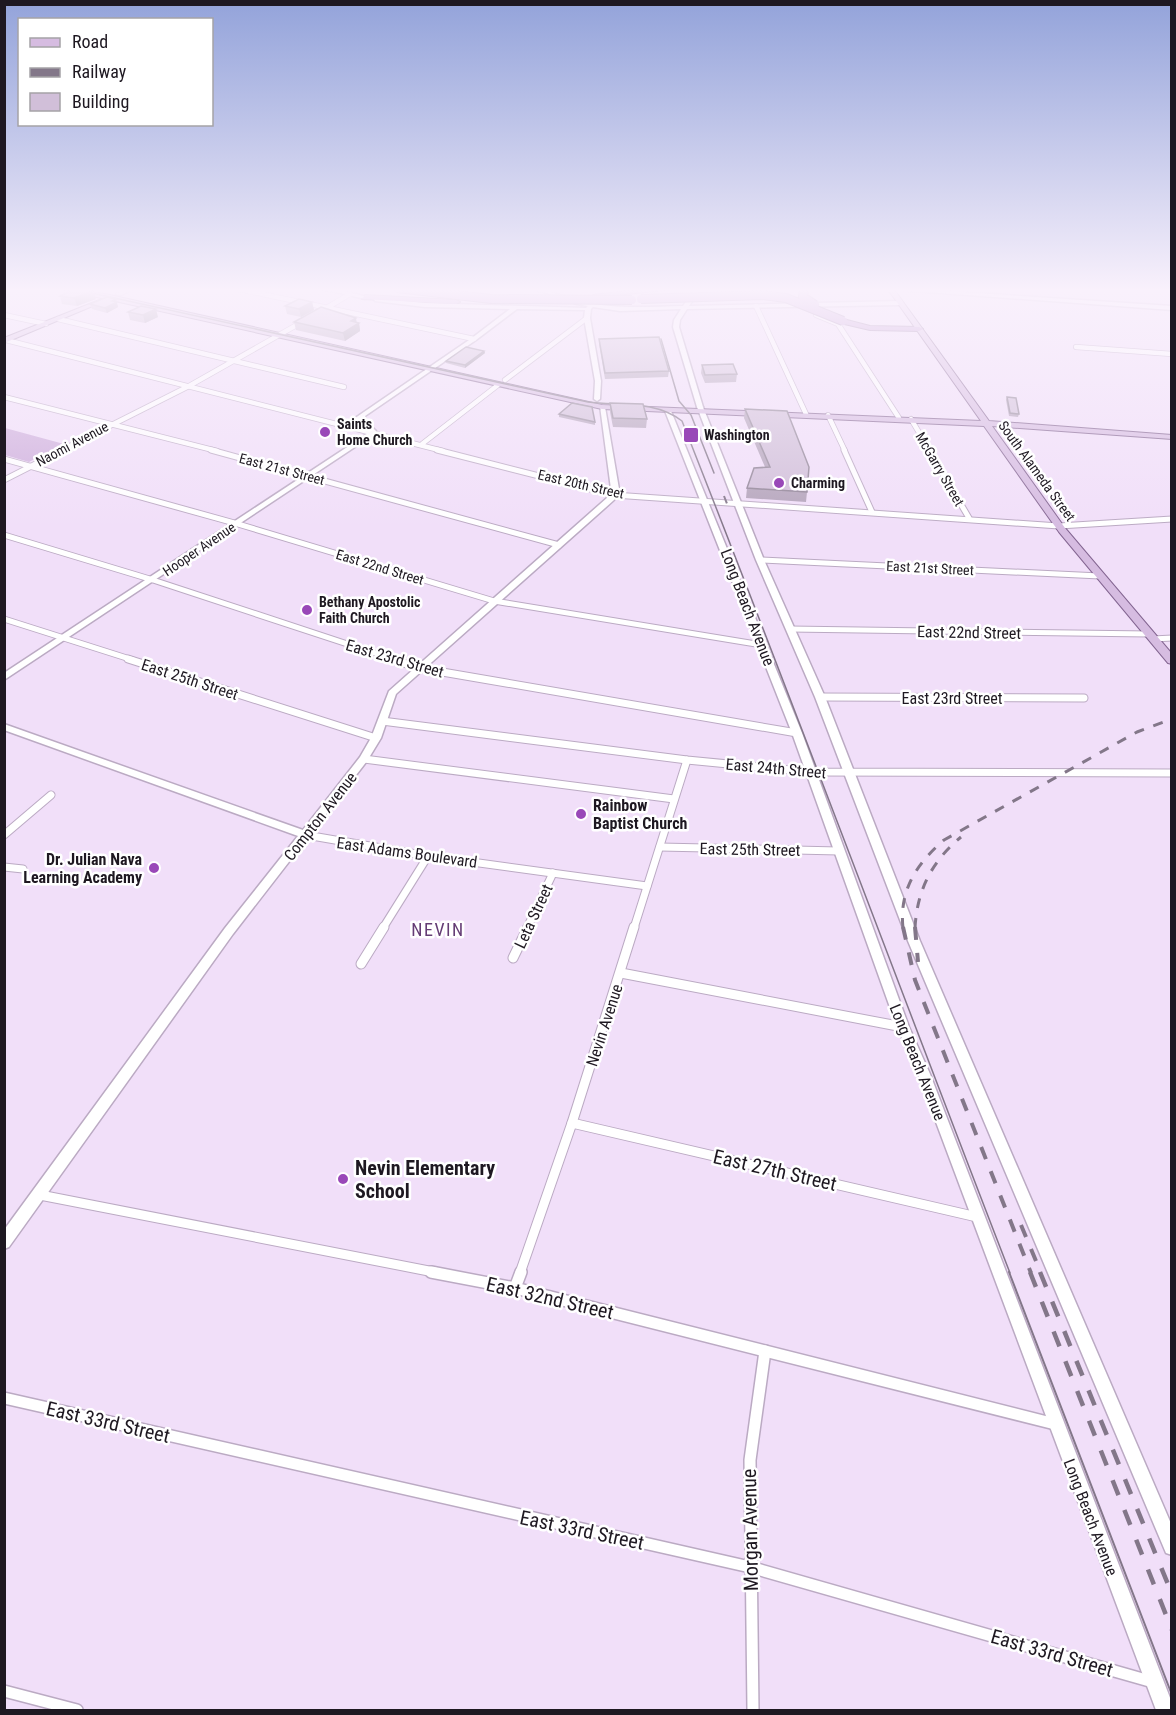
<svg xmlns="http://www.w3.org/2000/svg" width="1176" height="1715" font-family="'Roboto Condensed',sans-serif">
	<rect width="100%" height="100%" fill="#f1dff9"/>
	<!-- green -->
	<path fill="#ceaedc" d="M5 428 64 444 29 462 5 455Z"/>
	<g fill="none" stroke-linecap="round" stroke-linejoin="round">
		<defs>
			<g id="minor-far4">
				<path d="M234 288 474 339"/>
				<path d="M756 306 806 414"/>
				<path d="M318 313 350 294"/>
				<path d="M4 315 46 324"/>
				<path d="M816 315 838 324 899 418"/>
				<path d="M58 319 344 387"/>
				<path d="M6 340 443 451"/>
				<path d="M1076 347 1172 354"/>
				<path d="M505 380 587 318"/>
				<path d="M4 397 217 451"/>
				<path d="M828 415 845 451"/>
				<path d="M911 419 930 451"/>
				<path d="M422 444 498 385"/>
				<path d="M60 451 189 386 302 322"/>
			</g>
			<g id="minor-far3">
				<path d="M211 450 559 545"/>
				<path d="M437 450 614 495 1059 526 1172 519"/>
				<path d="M844 450 872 512"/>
				<path d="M929 450 969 518"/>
				<path d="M4 459 238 524 494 601 762 645"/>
				<path d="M4 480 63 450"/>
				<path d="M4 535 153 580 396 660"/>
				<path d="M760 560 1100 576"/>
				<path d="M4 619 133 660"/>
				<path d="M790 629 1149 634"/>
				<path d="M1153 639 1172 638"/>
			</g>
			<g id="minor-far2">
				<path d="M128 659 376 738"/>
				<path d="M391 659 419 668 797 733"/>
				<path d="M820 697 1084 698"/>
				<path d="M382 721 687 760 812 772 1172 773"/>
				<path d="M364 759 674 799"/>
				<path d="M4 835 51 795"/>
				<path d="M306 835 428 856 647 886"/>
				<path d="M660 847 839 851"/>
				<path d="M4 867 23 869"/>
				<path d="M383 928 428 856"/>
				<path d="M527 928 553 873"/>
				<path d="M634 928 687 760"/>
			</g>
			<g id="minor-far1">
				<path d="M513 958 528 927"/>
				<path d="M361 964 384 927"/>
				<path d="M621 973 903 1027"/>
				<path d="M572 1123 977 1217"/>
				<path d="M40 1195 439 1273"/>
				<path d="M520 1273 572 1123 634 927"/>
			</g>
			<g id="minor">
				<path d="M431 1272 515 1288 1055 1424"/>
				<path d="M515 1288 521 1272"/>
				<path d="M4 1398 750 1567 1153 1682"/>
				<path d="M4 1691 77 1710"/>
				<path d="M753 1710 750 1460 765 1351"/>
			</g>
			<g id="tertiary">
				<path d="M523 288C549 288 559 297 582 302 615 309 649 307 683 306L695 288H701L689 306 900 301 903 303 900 305 687 309 680 320 679 327 703 407 700 409 697 407 673 327 674 320 681 309 620 311 593 307 591 309 590 318 601 381 600 399 597 401 594 399 595 381 584 318 585 310 517 309 476 340 365 416V420L376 431V433L4 680V673L370 432 359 421 350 426 345 425 472 338 510 309 425 307 375 301 373 298 425 303 586 308 588 306 577 304 544 292Z"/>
				<path d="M872 288H900L1172 306V310Z"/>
				<path d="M600 406 605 407 619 489 614 500 396 694 381 738 367 761 233 934 9 1247 4 1249V1230L225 928 298 836 4 730V724L303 830 360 757 371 738 389 691 608 497 611 489Z"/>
			</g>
			<g id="secondary">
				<path d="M127 288H135L121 295 116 294Z"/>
				<path d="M319 288H330L368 297 365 299Z"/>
				<path d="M698 406 703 407 764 560 825 697 920 941 1172 1526V1555L1166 1553 908 941 815 697 756 560 697 407Z"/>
				<path d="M666 410 671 411 802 733 909 1027 930 1074 1172 1703V1710H1156L918 1074 897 1027 792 733 665 411Z"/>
			</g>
			<g id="primary">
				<path d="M56 288H70L110 295 602 405 981 421 887 288H893L989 421 1172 435V439L992 426 1065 528 1172 654V664L1168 663 1059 532 984 426 602 409Z"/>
				<path d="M102 299 107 300 4 343V338Z"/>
			</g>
			<g id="motorway">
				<path d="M319 288H329L330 289 326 291Z"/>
				<path d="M652 288H685L597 297 593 295Z"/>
				<path d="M365 295 456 300 460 302 456 304 362 299Z"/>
				<path d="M843 319 870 326 919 327 923 329 919 331 870 330 840 323V319Z"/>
			</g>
		</defs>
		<!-- minor-far4 casing -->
		<use href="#minor-far4" stroke="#bbaac3" stroke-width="6"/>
		<!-- minor-far3 casing -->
		<use href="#minor-far3" stroke="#bbaac3" stroke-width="7"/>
		<!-- minor-far2 casing -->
		<use href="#minor-far2" stroke="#bbaac3" stroke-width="9"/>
		<!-- minor-far1 casing -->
		<use href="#minor-far1" stroke="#bbaac3" stroke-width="11"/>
		<!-- minor casing -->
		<use href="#minor" stroke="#bbaac3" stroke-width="14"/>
		<!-- tertiary casing -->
		<use href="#tertiary" stroke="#bbaac3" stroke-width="3"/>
		<!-- secondary casing -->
		<use href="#secondary" stroke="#bbaac3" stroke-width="3"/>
		<!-- primary casing -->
		<use href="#primary" stroke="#836591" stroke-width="2"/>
		<!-- motorway casing -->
		<use href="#motorway" stroke="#836591" stroke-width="2"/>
		<!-- minor-far4 -->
		<use href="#minor-far4" stroke="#fff" stroke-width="4.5"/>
		<!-- minor-far3 -->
		<use href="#minor-far3" stroke="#fff" stroke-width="5"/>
		<!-- minor-far2 -->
		<use href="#minor-far2" stroke="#fff" stroke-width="7"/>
		<!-- minor-far1 -->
		<use href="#minor-far1" stroke="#fff" stroke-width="9"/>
		<!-- minor -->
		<use href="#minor" stroke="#fff" stroke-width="11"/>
		<!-- tertiary -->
		<use href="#tertiary" fill="#fff" fill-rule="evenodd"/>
		<!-- secondary -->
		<use href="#secondary" fill="#fff" fill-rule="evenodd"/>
		<!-- primary -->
		<use href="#primary" fill="#d6bce1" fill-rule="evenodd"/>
		<!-- motorway -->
		<use href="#motorway" fill="#ba8fcd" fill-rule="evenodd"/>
		<!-- tram-far1 -->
		<g stroke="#837789" stroke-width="1.5">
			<path d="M69 288 588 402C620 406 655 400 682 421 794 704 900 989 1010 1273"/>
			<path d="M661 339 679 401 691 415 714 473"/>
		</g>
		<!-- tram -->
		<path stroke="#837789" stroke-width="2" d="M1009 1272 1172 1695"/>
		<!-- rail-far3 -->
		<path stroke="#837789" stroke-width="2" stroke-dasharray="8 8" stroke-linecap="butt" d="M724 496 729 509"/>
		<!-- rail-far2 -->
		<g stroke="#837789" stroke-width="3" stroke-dasharray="10 10" stroke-linecap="butt">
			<path d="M903 928C899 891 916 864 944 840L1137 732 1172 719"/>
			<path d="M915 928C917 890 932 861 961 837"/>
		</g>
		<!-- rail-far1 -->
		<g stroke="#837789" stroke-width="4" stroke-dasharray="13 13" stroke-linecap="butt">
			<path d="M903 927 915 980 1031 1273"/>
			<path d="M915 927 918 962"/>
			<path d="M1021 1225 1041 1273"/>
		</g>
		<!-- rail -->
		<g stroke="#837789" stroke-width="4.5" stroke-dasharray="16 16" stroke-linecap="butt">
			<path d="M1030 1272 1172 1630"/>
			<path d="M1040 1272 1172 1594"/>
		</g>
		<defs>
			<g id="motorway-bridge">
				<path d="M397 288 491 299 632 300"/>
				<path d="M804 288 803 297 815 305"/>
				<path d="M641 299 763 295 786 298 843 321"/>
			</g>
		</defs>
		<!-- motorway-bridge casing -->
		<use href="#motorway-bridge" stroke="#836591" stroke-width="10" stroke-linecap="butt"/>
		<!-- motorway-bridge -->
		<use href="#motorway-bridge" stroke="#ba8fcd" stroke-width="8"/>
	</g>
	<!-- wall -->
	<g fill="#b4a4bb">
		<path d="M60 296 96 299 77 306 62 304Z"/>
		<path d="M116 299 118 307 107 313 92 309 90 304Z"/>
		<path d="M312 302 314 310 301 317 287 314 285 306Z"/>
		<path d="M128 312 158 317 145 323 130 320Z"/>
		<path d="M356 318V323H359L360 331 345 341 296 330 294 322Z"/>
		<path d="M599 339 669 371 668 377 605 379 599 344Z"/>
		<path d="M484 351 485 353 465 368 446 363V361Z"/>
		<path d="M702 365 737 374 736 382 705 383 701 373Z"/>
		<path d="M1007 397 1019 414 1018 417 1009 416 1006 400Z"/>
		<path d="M610 403 647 419 646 428 613 427 610 412Z"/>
		<path d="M745 409 807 492 806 502 746 498 747 488 765 467 744 418Z"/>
		<path d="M559 414 595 422V425L559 417Z"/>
	</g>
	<!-- shaded-wall -->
	<g fill="#928698">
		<path d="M93 291 96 299 77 306 74 298Z"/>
		<path d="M116 299 118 307 107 313 105 308 112 301Z"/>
		<path d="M312 302 314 310 301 317 299 309Z"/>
		<path d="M156 309 158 317 145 323 143 315Z"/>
		<path d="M356 318 357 325 359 323 360 331 345 341 343 333 351 321Z"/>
		<path d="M484 351 485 353 465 368V365Z"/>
	</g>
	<!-- building -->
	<g fill="#d1bfd9" stroke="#928698" stroke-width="1.5">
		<path d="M75 288H81L93 291 74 298 60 296Z"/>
		<path d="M107 297 116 299 112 301 117 302 105 308 90 304Z"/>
		<path d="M299 299 312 302 299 309 285 306Z"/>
		<path d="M141 306 156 309 143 315 128 312Z"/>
		<path d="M321 307 356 318 351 321 359 323 343 333 294 322Z"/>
		<path d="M659 337 669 371 605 373 599 339Z"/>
		<path d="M466 347 484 351 465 365 446 361Z"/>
		<path d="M733 364 737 374 705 375 702 365Z"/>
		<path d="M1007 397 1016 398 1019 414 1010 413Z"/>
		<path d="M572 403 592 407 595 422 559 414Z"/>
		<path d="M610 403 643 404 647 419 613 418Z"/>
		<path d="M745 409 787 411 809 467 807 492 747 488 754 468 770 467Z"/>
	</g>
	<!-- sky -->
	<linearGradient id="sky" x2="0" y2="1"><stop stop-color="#93a3da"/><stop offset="0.55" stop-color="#f9f1fc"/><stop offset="1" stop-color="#f9f1fc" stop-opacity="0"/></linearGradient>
	<rect width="1176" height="528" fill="url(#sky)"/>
	<!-- markers -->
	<g fill="#9948b8" stroke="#fff" stroke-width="2">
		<circle cx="325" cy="432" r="6"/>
		<rect x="683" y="427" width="16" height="16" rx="3"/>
		<circle cx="779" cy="483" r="6"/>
		<circle cx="307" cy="610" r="6"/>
		<circle cx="581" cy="814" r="6"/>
		<circle cx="154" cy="868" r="6"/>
		<circle cx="343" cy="1179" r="6"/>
	</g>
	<g text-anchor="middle" stroke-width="5" stroke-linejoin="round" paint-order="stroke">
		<!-- far-poi labels -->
		<g font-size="14" font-weight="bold" fill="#1e1821" stroke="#fff" text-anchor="start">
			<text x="337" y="429">Saints<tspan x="337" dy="16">Home Church</tspan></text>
			<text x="704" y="440">Washington</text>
			<text x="791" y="488">Charming</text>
			<text x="319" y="607">Bethany Apostolic<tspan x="319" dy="16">Faith Church</tspan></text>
		</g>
		<!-- far-street labels -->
		<g font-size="14" fill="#1e1821" stroke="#fff">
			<text transform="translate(72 444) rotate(-28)" y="5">Naomi Avenue</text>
			<text transform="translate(282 469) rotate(15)" y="5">East 21st Street</text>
			<text transform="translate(940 469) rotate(60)" y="5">McGarry Street</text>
			<text transform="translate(1037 471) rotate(54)" y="5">South Alameda Street</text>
			<text transform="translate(581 484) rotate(13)" y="5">East 20th Street</text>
			<text transform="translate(199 549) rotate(-34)" y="5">Hooper Avenue</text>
			<text transform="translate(380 567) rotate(17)" y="5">East 22nd Street</text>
			<text transform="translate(930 568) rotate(3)" y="5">East 21st Street</text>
		</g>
		<!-- street labels -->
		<g font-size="16" fill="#1e1821" stroke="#fff">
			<text transform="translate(748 607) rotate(69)" y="6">Long Beach Avenue</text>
			<text transform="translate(969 632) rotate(1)" y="6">East 22nd Street</text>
			<text transform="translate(395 658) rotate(16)" y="6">East 23rd Street</text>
			<text transform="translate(190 679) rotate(18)" y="6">East 25th Street</text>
			<text x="952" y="704">East 23rd Street</text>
			<text transform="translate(776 768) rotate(5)" y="6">East 24th Street</text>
			<text transform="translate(320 816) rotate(-52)" y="6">Compton Avenue</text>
			<text transform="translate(750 849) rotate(1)" y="6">East 25th Street</text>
			<text transform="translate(407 852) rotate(8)" y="6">East Adams Boulevard</text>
			<text transform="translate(533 916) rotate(-65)" y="6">Leta Street</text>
			<text transform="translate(604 1025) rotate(-72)" y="6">Nevin Avenue</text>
			<text transform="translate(918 1062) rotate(68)" y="6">Long Beach Avenue</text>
			<text transform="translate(1091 1517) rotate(69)" y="6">Long Beach Avenue</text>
		</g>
		<!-- poi labels -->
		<g font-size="16" font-weight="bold" fill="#1e1821" stroke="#fff" text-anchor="start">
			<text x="593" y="811">Rainbow<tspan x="593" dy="18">Baptist Church</tspan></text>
			<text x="142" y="865" text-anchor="end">Dr. Julian Nava<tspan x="142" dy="18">Learning Academy</tspan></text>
		</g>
		<!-- neighbourhood labels -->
		<g font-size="18" letter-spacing="1.5" fill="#653d75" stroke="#fff">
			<text x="438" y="936">NEVIN</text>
		</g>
		<!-- near-poi labels -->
		<g font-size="20" font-weight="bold" fill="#1e1821" stroke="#fff" text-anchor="start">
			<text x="355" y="1175">Nevin Elementary<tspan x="355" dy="23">School</tspan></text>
		</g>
		<!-- near-street labels -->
		<g font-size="20" fill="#1e1821" stroke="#fff">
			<text transform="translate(775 1170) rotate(13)" y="7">East 27th Street</text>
			<text transform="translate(550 1298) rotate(13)" y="7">East 32nd Street</text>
			<text transform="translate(108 1422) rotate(13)" y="7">East 33rd Street</text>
			<text transform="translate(582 1530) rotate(12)" y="7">East 33rd Street</text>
			<text transform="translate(750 1530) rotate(-91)" y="7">Morgan Avenue</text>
			<text transform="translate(1052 1653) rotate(16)" y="7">East 33rd Street</text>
		</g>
	</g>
	<!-- border -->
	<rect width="1176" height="1715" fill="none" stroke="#1e1821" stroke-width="12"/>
	<!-- legend -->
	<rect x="18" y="18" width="195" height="108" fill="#ffffff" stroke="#a5a3a6" stroke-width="1.5"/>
	<rect x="30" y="38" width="30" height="9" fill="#d6bce1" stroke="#a5a3a6" stroke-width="1.5"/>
	<text x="72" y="48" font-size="18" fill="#1e1821">Road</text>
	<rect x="30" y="68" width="30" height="9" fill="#837789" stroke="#a5a3a6" stroke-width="1.5"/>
	<text x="72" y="78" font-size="18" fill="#1e1821">Railway</text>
	<rect x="30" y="93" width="30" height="18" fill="#d1bfd9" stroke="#a5a3a6" stroke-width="1.5"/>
	<text x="72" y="108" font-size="18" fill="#1e1821">Building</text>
</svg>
